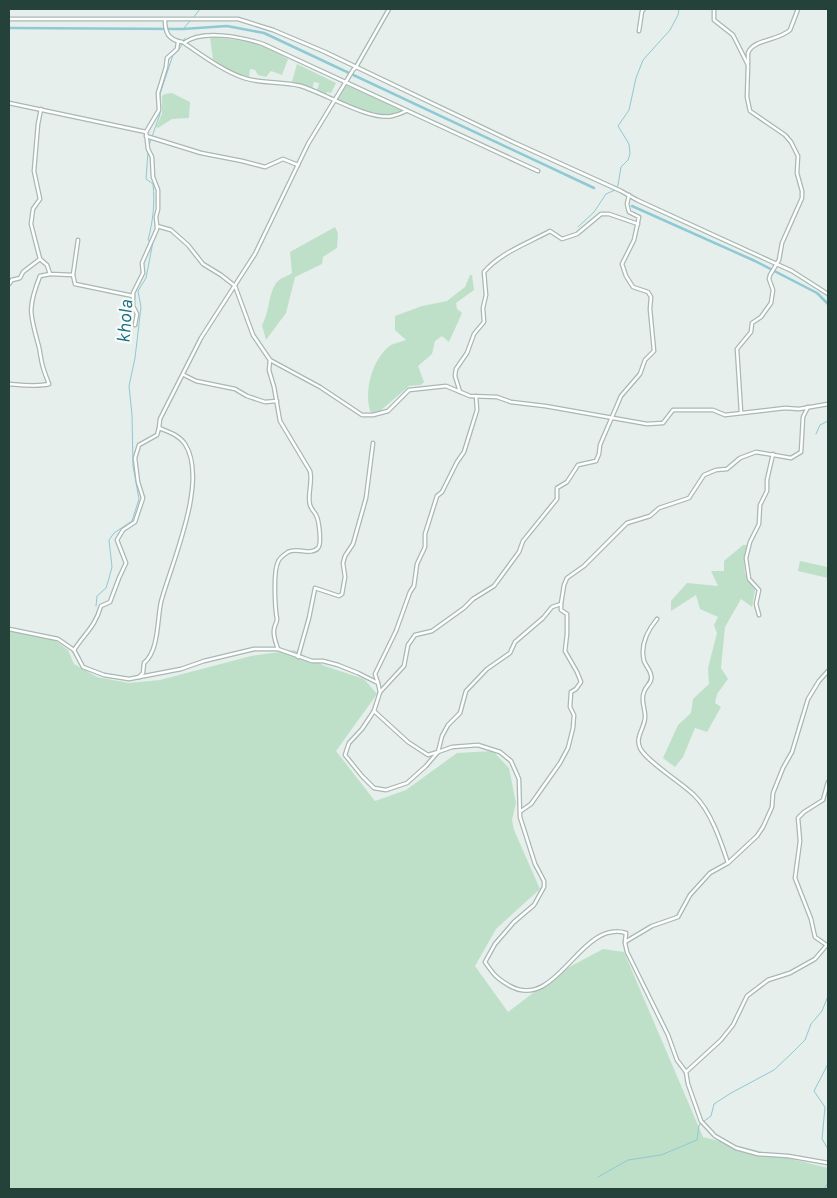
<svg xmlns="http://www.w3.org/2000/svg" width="837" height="1198" font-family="Karla,sans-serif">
	<rect width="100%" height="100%" fill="#e6efeb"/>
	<!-- green -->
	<g fill="#bfe0c8">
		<path d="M210 37C242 40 260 42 288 59L282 75 271 71 266 77 258 75 255 70 250 69 249 78 236 74 213 60Z"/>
		<path d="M297 64 336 83 331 93 327 92 326 95 315 90 318 88 319 83 314 82 312 89 292 82Z"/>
		<path d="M346 85 404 111 390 116 367 111 337 100Z"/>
		<path d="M172 93 190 102 189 118 172 119 158 128 156 127 162 114V96L165 94Z"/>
		<path d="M335 227 338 233 337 248 323 257 322 264 295 277 286 313 266 340 262 325C270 312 268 291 278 281 282 277 288 276 292 273L290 252Z"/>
		<path d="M470 275H472L474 290 456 303 457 309 462 313 449 342 442 336 435 341 432 354 418 366 424 382 421 385 409 386 380 411 371 413C363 393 372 358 391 345 395 343 401 342 406 340L395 330V316L422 306 447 301 465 287Z"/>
		<path d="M743 545H747L744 561 745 573 755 590 752 607 741 599 725 627 721 668 728 679 717 694 715 703 721 707 707 732 695 728 683 757 675 767 663 758 678 725 691 713 693 699 709 684 708 668 717 633 714 625 718 617 700 609 696 595 671 611V601L687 583 718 586 711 571H724V561Z"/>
		<path d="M800 561 828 567V578L798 571Z"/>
		<path d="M9 630 48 635 68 650 74 664 97 677 129 683 160 680 251 656 294 650 325 666 364 679 377 694 336 751 375 801 406 790 457 753 493 751 509 768 516 803 512 820 514 830 540 889 496 929 475 966 508 1012 562 971 603 949 624 952 703 1137 828 1168V1189H9Z"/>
	</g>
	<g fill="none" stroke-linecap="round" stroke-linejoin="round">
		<!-- stream -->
		<g stroke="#8ec9d4" stroke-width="1">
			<path d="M193 18 200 9"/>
			<path d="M183 29 190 21"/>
			<path d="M148 148 160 114V94L173 55 179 50 185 38"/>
			<path d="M578 227 594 212 606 194 615 190 618 185 621 167 628 160 630 154 629 144 618 126 629 110 636 78 643 60 670 30 678 15 679 9"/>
			<path d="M816 434 820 425 828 421"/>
			<path d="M96 606 97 596 106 588 109 578 112 567 109 540 114 533 132 521 139 499 133 466 132 415 129 386 135 358 141 307 138 291 146 278 153 242 148 240C153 221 155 204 153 184L146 179 148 152"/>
			<path d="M828 1064 814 1091 825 1107 822 1139 828 1149"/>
			<path d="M598 1177 628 1160 661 1155 697 1140 699 1125 711 1116 714 1104 731 1093 774 1070 792 1053 805 1040 811 1024 822 1011 828 996"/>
			<path d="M824 1189 828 1183"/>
		</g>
		<!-- canal -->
		<g stroke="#8ec9d4" stroke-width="2.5">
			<path d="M9 28 183 29 227 26 264 33 594 188"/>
			<path d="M632 206 755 261 817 293 828 304"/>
		</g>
		<defs>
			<g id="street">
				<path d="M714 9V20L733 35 748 65 747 97 750 111 785 135 791 142 798 156 797 173 802 191V198L782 243 779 260 770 275 769 279 773 290 771 303 761 317 752 323 751 332 737 349 741 412"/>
				<path d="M9 19H238L273 30 325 52 513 142 621 191 637 200 792 271 828 294"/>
				<path d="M165 20C165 32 168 40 182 42"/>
				<path d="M639 31 642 11 644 9"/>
				<path d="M748 63V53C753 39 778 41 790 30L798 9"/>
				<path d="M9 103 146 132 148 149 152 157 153 177 158 190V209L156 217 157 226 171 230 188 245 203 264 221 275 235 286 253 335 270 360 320 387 362 415H373L388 411 409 390 446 386 470 396 497 397 511 402 545 406 647 424 663 423 673 410H713L725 415 785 408 799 409 828 404"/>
				<path d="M406 111C402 113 397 115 392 116 370 121 324 93 301 86 282 81 262 84 244 78 223 71 202 55 184 43 202 29 242 37 263 44L538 171"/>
				<path d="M146 132 159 110 158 93 166 67 167 58 177 49 178 42"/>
				<path d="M146 136 201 153 242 161 265 167 283 159 298 165"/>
				<path d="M40 259 47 265 50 274 73 275 75 284 133 296"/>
				<path d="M73 275 78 240"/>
				<path d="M9 284 12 280 20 278 23 272 40 259 31 224 33 209 40 199 34 171 38 124 41 109"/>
				<path d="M135 325 137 314 133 306V293L143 273 142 263 157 229V226"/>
				<path d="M270 360 269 370 274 387 280 421 310 471C313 482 307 494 310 505 311 509 314 511 316 515 319 520 322 544 318 548 311 556 297 547 288 552 285 554 279 558 278 562 273 572 275 608 277 619 277 623 274 626 274 630 273 636 276 643 278 649"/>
				<path d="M184 375 196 381 235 389 247 396 265 402 277 401"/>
				<path d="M9 384C22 385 37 387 49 384 46 376 42 367 41 358 40 354 40 351 39 347 30 314 27 309 40 276L50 274"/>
				<path d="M460 392 455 376 456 369 467 353 474 334 484 322 483 308 486 295 484 272C500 253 528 243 550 231L562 239 577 234 601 214H609L638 224"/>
				<path d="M759 615 756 604 759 590 749 579 746 558 750 542 759 524 760 505 767 491V480L773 454"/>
				<path d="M657 619C647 631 640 645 644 661 646 666 650 670 651 675 653 683 646 685 644 692 640 700 646 710 645 718 644 729 635 737 640 748 645 760 683 784 694 795 711 811 721 842 728 863"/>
				<path d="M9 629 58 639 74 650 83 667 104 675 129 679 181 669 204 661 254 649H278L312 661H323L338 665 358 673 378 683 380 692 374 711 362 729 349 743 345 755 362 776 374 788 386 790 407 783 426 766 438 752 452 747 478 745 500 752 511 761 519 779 520 817 535 864 544 881V887L534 905 514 922 495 944 485 962C494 975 496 978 510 986 557 1012 580 919 626 933L625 943 627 952 668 1035 677 1060 686 1072 688 1084 701 1121 715 1136 736 1148 758 1154 788 1156 828 1163"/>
				<path d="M74 650C85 633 95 627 101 606L110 602 119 578 126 563 117 540 123 530 135 522 143 498 138 482 135 458 139 445 157 435 159 428 160 419 201 338 255 254 308 144 353 70 356 67 389 9"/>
				<path d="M298 657 309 618 315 588 339 596 342 594 345 577 343 563 345 556 353 544 366 498 373 443"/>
				<path d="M139 677 143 673 144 663C159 651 157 620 161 602 171 564 209 481 185 444 179 435 169 432 159 428"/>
				<path d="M378 683 375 674 396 631 410 592 414 586 417 564 425 547V534L437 496 442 492 457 462 464 452 477 410 476 396"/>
				<path d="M380 692 404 666 408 645 415 635 432 631 464 608 473 599 494 586 519 552 523 541 557 499V488L567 482 578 465 596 461 599 454 600 445 621 396 640 374 645 360 654 351 650 309 651 297 648 292 633 287 626 276 622 264 634 240 639 217 629 212 627 204 629 195"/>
				<path d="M374 711 408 742 428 755 438 752 442 736 448 725 460 713 466 691 487 669 510 653 515 642 543 618 552 607 561 604 564 585 567 578 584 566 627 523 650 516 659 508 689 498 704 475 716 470 727 469 740 458 756 452 791 458 801 452 803 417 808 407"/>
				<path d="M828 782 823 800 804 812 798 818 800 841 795 878 811 919 815 937 828 946"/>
				<path d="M521 811 531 804 560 763 568 748 573 728 574 715 570 707 571 692 576 689 581 682 577 672 565 651 567 634V614L561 610V604"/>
				<path d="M625 942 652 926 678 917 690 895 710 873 728 863 757 836 763 827 772 807 773 793 783 768 792 752 808 699 819 681 828 671"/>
				<path d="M686 1072 721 1040 733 1025 747 996 768 980 790 973 815 959 826 946"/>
			</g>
		</defs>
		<!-- street casing -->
		<use href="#street" stroke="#a8b8b2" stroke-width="5"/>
		<!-- street -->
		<use href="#street" stroke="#fff" stroke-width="2.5"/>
	</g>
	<g text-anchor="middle" stroke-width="4.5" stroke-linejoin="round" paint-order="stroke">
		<!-- water labels -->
		<g font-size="19" font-style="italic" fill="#1c6f80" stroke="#f7fbf9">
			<text transform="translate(124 321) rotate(-86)" y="7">khola</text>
		</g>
	</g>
	<!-- border -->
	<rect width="837" height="1198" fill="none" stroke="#24423a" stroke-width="20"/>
</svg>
